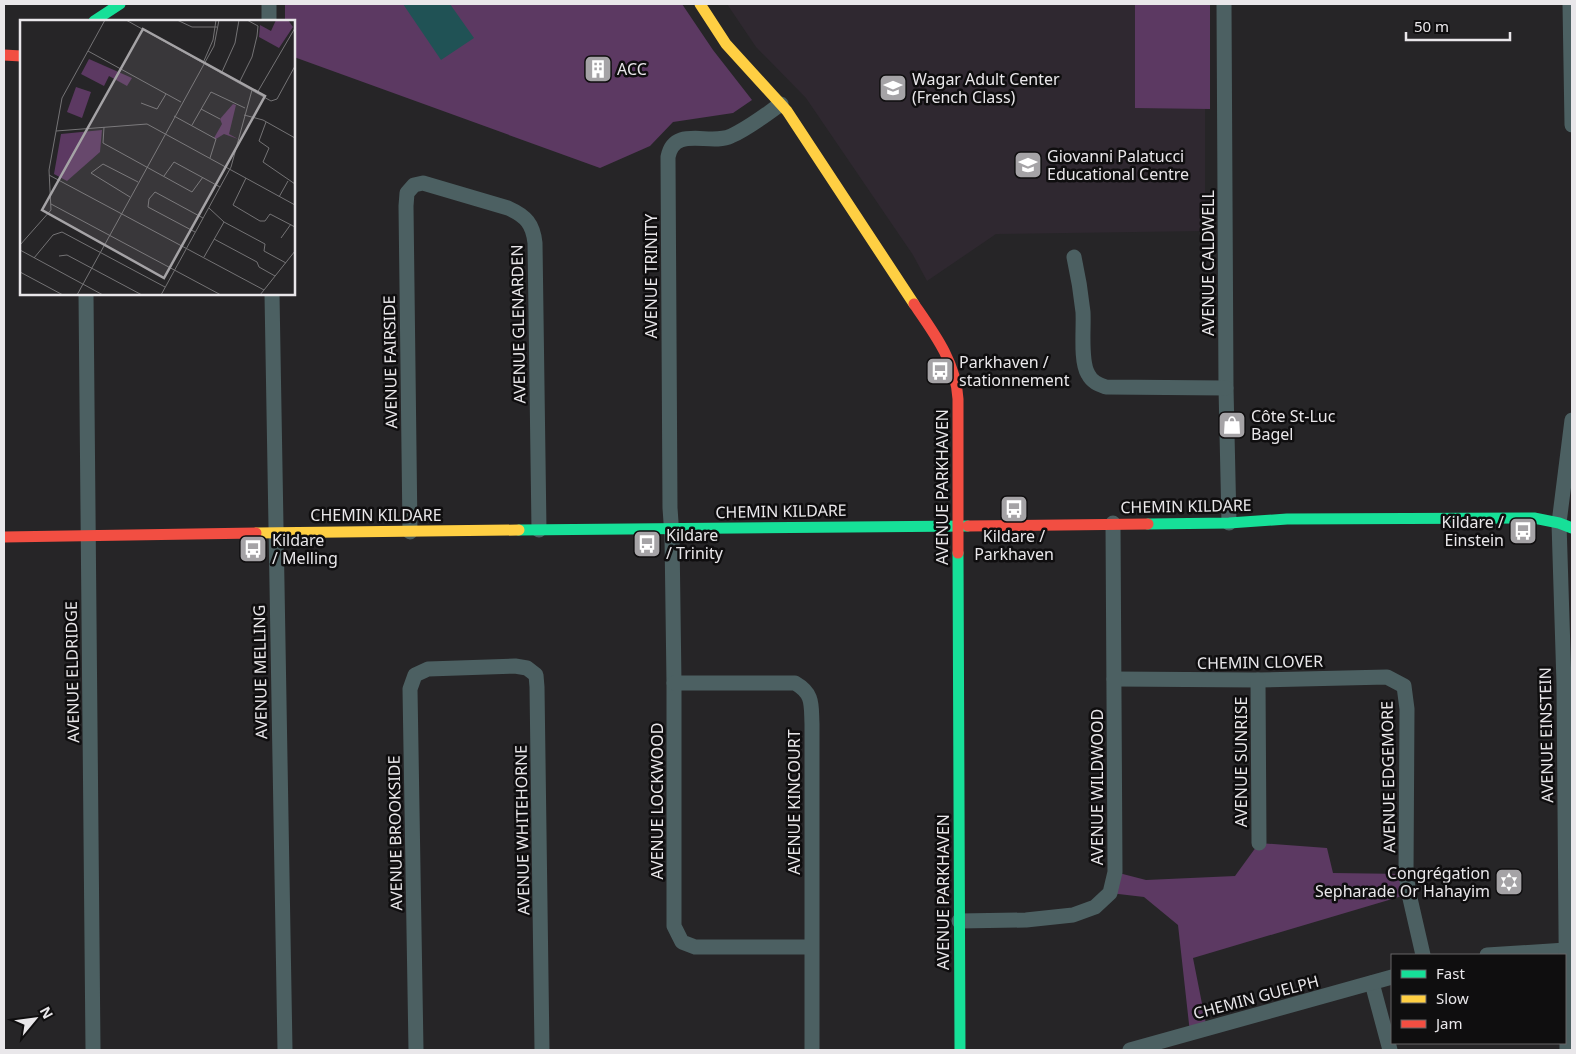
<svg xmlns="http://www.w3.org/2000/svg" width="1576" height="1054" font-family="'Noto Sans',sans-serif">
	<rect width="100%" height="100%" fill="#262527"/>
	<!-- built -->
	<path fill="#2f2830" d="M727 4H1205V231L996 234 927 281 913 255 806 98 756 47Z"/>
	<!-- green -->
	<g fill="#5c3962">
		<path d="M285 4H682L713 50 752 100 733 113 673 122 650 146 600 168 294 57V21H285Z"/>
		<path d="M1135 4H1210V109L1135 108Z"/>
		<path d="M1259 843 1327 848 1333 873 1406 874 1409 894 1193 958 1207 1029 1190 1033 1178 925 1144 897 1110 893 1115 872 1146 880 1235 876Z"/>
	</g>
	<!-- water -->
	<path fill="#205255" d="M403 4H450L474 38 441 60Z"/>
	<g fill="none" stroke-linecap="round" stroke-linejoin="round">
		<!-- street -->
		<g stroke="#4c6062" stroke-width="15">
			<path d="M269 4V21"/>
			<path d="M1224 4 1226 388 1229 523"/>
			<path d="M1570 4 1572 125"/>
			<path d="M781 104C765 115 749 128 731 136 710 146 674 125 668 157L670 508 672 536 674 683V926L682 942 695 947H811"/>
			<path d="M1074 257C1078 275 1081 293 1083 312 1084 328 1080 361 1088 374 1092 382 1098 384 1106 387L1226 388"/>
			<path d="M86 294 93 1050"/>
			<path d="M272 294 285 1050"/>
			<path d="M410 532 406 206 407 193 414 185 423 183 508 208C526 216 533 224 535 243L539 530"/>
			<path d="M1114 679 1258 680 1387 677 1404 686 1407 709 1406 874 1409 894 1423 955"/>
			<path d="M1258 680 1259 843"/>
			<path d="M674 683H795C814 694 811 705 812 724V1050"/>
			<path d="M959 921 1026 920 1073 915 1095 907 1110 893 1115 872 1113 523"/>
			<path d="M1487 955 1566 950"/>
			<path d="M1372 983 1390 1050"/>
			<path d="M416 1050 410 689 415 675 428 669 515 666 527 668 536 675 537 687 542 1050"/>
			<path d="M1130 1050 1392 977"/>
			<path d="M1567 1050 1564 684 1559 523 1572 420"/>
		</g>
		<!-- fast -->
		<g stroke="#16e098" stroke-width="11">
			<path d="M94 21 120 4"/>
			<path d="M1148 524 1229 523 1287 519 1534 518 1559 523 1572 528"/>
			<path d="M519 530 968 526"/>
			<path d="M958 553 960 1050"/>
		</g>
		<!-- slow -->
		<g stroke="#ffcf43" stroke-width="11">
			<path d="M700 4 726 44 787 111 914 304"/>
			<path d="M256 533 519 530"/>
		</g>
		<!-- jam -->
		<g stroke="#f24e42" stroke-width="11">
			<path d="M4 55 21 56"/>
			<path d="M914 304C934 333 956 362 958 399V553"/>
			<path d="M968 526 1148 524"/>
			<path d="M4 537 256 533"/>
		</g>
	</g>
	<!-- icons -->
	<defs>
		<symbol id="building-square" viewBox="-11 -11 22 22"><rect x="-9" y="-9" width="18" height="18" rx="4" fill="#a5a3a6" stroke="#0f0e0f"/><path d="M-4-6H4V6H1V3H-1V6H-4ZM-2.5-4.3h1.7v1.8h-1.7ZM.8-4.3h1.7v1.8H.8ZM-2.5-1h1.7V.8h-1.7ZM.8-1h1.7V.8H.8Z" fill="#fff"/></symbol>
		<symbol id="school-square" viewBox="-11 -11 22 22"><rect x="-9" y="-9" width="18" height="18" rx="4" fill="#a5a3a6" stroke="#0f0e0f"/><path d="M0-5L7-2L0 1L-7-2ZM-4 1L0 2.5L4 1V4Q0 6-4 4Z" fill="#fff"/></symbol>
		<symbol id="bus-square" viewBox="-11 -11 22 22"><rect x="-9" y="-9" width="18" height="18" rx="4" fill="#a5a3a6" stroke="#0f0e0f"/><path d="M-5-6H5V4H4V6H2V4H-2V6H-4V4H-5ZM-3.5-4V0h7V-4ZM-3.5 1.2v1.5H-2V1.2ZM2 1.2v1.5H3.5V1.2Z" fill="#fff"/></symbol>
		<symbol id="shop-square" viewBox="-11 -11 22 22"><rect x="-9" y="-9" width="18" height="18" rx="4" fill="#a5a3a6" stroke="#0f0e0f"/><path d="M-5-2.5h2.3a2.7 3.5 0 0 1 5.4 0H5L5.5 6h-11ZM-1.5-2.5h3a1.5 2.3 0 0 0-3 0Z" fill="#fff"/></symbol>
		<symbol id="synagogue-square" viewBox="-11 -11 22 22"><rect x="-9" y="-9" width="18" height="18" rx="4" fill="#a5a3a6" stroke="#0f0e0f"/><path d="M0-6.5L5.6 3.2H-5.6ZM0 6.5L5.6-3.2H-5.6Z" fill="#fff"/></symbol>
	</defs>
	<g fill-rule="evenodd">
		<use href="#building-square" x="582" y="53" width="32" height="32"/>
		<use href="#school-square" x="877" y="72" width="32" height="32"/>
		<use href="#school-square" x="1012" y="149" width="32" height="32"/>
		<use href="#bus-square" x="924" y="355" width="32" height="32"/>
		<use href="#shop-square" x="1216" y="409" width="32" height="32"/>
		<use href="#bus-square" x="998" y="493" width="32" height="32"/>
		<use href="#bus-square" x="1507" y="515" width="32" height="32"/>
		<use href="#bus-square" x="631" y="528" width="32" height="32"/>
		<use href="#bus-square" x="237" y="533" width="32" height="32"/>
		<use href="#synagogue-square" x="1493" y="866" width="32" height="32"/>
	</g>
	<g text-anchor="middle" stroke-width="5" stroke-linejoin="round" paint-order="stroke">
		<!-- poi labels -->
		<g font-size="16" fill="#e9e7ea" stroke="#0f0e0f" text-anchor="start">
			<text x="617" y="75">ACC</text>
			<text x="912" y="85">Wagar Adult Center<tspan x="912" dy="18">(French Class)</tspan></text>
			<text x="1047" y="162">Giovanni Palatucci<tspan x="1047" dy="18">Educational Centre</tspan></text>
			<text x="959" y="368">Parkhaven /<tspan x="959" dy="18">stationnement</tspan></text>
			<text x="1251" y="422">Côte St-Luc<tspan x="1251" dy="18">Bagel</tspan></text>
			<text x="1504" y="528" text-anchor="end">Kildare /<tspan x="1504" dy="18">Einstein</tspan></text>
			<text x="666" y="541">Kildare<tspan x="666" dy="18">/ Trinity</tspan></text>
			<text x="1014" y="542" text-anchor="middle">Kildare /<tspan x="1014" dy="18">Parkhaven</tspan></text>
			<text x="272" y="546">Kildare<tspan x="272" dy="18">/ Melling</tspan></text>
			<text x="1490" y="879" text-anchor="end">Congrégation<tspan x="1490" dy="18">Sepharade Or Hahayim</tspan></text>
		</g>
		<!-- street labels -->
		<g font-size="16" fill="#e9e7ea" stroke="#0f0e0f">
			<text transform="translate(1208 263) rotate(-90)" y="6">AVENUE CALDWELL</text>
			<text transform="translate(651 276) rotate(-90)" y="6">AVENUE TRINITY</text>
			<text transform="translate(518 324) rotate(-91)" y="6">AVENUE GLENARDEN</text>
			<text transform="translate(390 362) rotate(-91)" y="6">AVENUE FAIRSIDE</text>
			<text transform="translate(942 487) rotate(-90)" y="6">AVENUE PARKHAVEN</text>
			<text transform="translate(1186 506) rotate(-1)" y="6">CHEMIN KILDARE</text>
			<text transform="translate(781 511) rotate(-1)" y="6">CHEMIN KILDARE</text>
			<text x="376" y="521">CHEMIN KILDARE</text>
			<text transform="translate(1260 662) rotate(-1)" y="6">CHEMIN CLOVER</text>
			<text transform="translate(72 672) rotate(-91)" y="6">AVENUE ELDRIDGE</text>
			<text transform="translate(260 672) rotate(-91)" y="6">AVENUE MELLING</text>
			<text transform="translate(1546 735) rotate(-91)" y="6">AVENUE EINSTEIN</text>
			<text transform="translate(1241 762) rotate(-90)" y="6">AVENUE SUNRISE</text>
			<text transform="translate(1388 777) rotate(-91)" y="6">AVENUE EDGEMORE</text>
			<text transform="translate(1097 787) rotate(-90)" y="6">AVENUE WILDWOOD</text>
			<text transform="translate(657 801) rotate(-90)" y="6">AVENUE LOCKWOOD</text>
			<text transform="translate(794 802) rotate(-90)" y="6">AVENUE KINCOURT</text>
			<text transform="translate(522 830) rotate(-91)" y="6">AVENUE WHITEHORNE</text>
			<text transform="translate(395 833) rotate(-91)" y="6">AVENUE BROOKSIDE</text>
			<text transform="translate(943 892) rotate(-90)" y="6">AVENUE PARKHAVEN</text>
			<text transform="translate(1256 997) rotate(-15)" y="6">CHEMIN GUELPH</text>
		</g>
	</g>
	<!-- overview -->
	<g transform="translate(20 20)">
		<rect width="275" height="275" fill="#262527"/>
		<path d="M256 0H268L273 7 259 28 239 17 240 5 251 11ZM69 39 112 58 107 66 89 56 84 66 61 54ZM56 67 71 72 62 98 47 92ZM213 84 216 85 209 114 218 119 204 114 196 119 194 118 202 104 200 99ZM82 110 80 132 47 161 34 154 41 114Z" fill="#5c3962"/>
		<path fill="none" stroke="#747375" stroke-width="1" d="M106 0 251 81 257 79 275 46M157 0 172 7H197M68 31 161 82M183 43 193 20 196 0M201 54 215 23 219 0M219 63 232 37 237 16 238 6 227 0M237 73 275 8M121 83 137 89 146 74M181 89 200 99M224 95 243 100 275 118M154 96 196 119 190 138M246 102 239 121 249 128 243 142 275 164M172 105 191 72 225 88M84 107 83 123 172 172 183 157M36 111 127 104 275 185M29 155 244 270M144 156 154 142 200 167M226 158 213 185 240 201H245L250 194 275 207M110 177 71 153 83 144 118 162M259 177 268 161M31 184 201 275M189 188 204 202 245 224 244 231 266 243M175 212 128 187 129 179 135 172 183 198M261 218 271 204M194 219 237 242 239 247 255 256M0 225 31 190 29 150 42 78 85 0M0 230 83 275M39 236 47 235 122 275M184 237 204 202M14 238 33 215 42 212 145 267M0 252 43 275M57 275 194 26 199 0M141 275 211 147 232 70M240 275 275 231"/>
		<path fill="#a5a3a6" fill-opacity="0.15" stroke="#a5a3a6" stroke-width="2.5" d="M123 9 245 76 144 258 22 190Z"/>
		<rect width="275" height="275" fill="none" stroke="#e9e7ea" stroke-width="2.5"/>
	</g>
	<!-- border -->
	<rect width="1576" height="1054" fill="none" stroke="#e9e7ea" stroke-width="10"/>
	<!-- legend -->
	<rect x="1391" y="954" width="175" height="90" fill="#0f0e0f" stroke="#666567"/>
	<rect x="1401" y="970" width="25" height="8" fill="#16e098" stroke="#666567"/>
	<text x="1436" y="979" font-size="15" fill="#e9e7ea">Fast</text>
	<rect x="1401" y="995" width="25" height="8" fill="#ffcf43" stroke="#666567"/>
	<text x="1436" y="1004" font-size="15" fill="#e9e7ea">Slow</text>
	<rect x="1401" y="1020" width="25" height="8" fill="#f24e42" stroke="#666567"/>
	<text x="1436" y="1029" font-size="15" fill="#e9e7ea">Jam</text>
	<!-- north arrow -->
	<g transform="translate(35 1019) rotate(61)" stroke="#0f0e0f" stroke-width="4" paint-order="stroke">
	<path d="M0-4L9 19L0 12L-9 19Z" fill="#e9e7ea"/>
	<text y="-8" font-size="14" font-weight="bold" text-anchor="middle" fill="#e9e7ea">N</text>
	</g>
	<!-- scale -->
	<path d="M1406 32v8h104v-8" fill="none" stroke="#e9e7ea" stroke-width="2.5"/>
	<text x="1414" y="32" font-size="15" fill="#e9e7ea" stroke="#0f0e0f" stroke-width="4" paint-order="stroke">50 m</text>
</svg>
